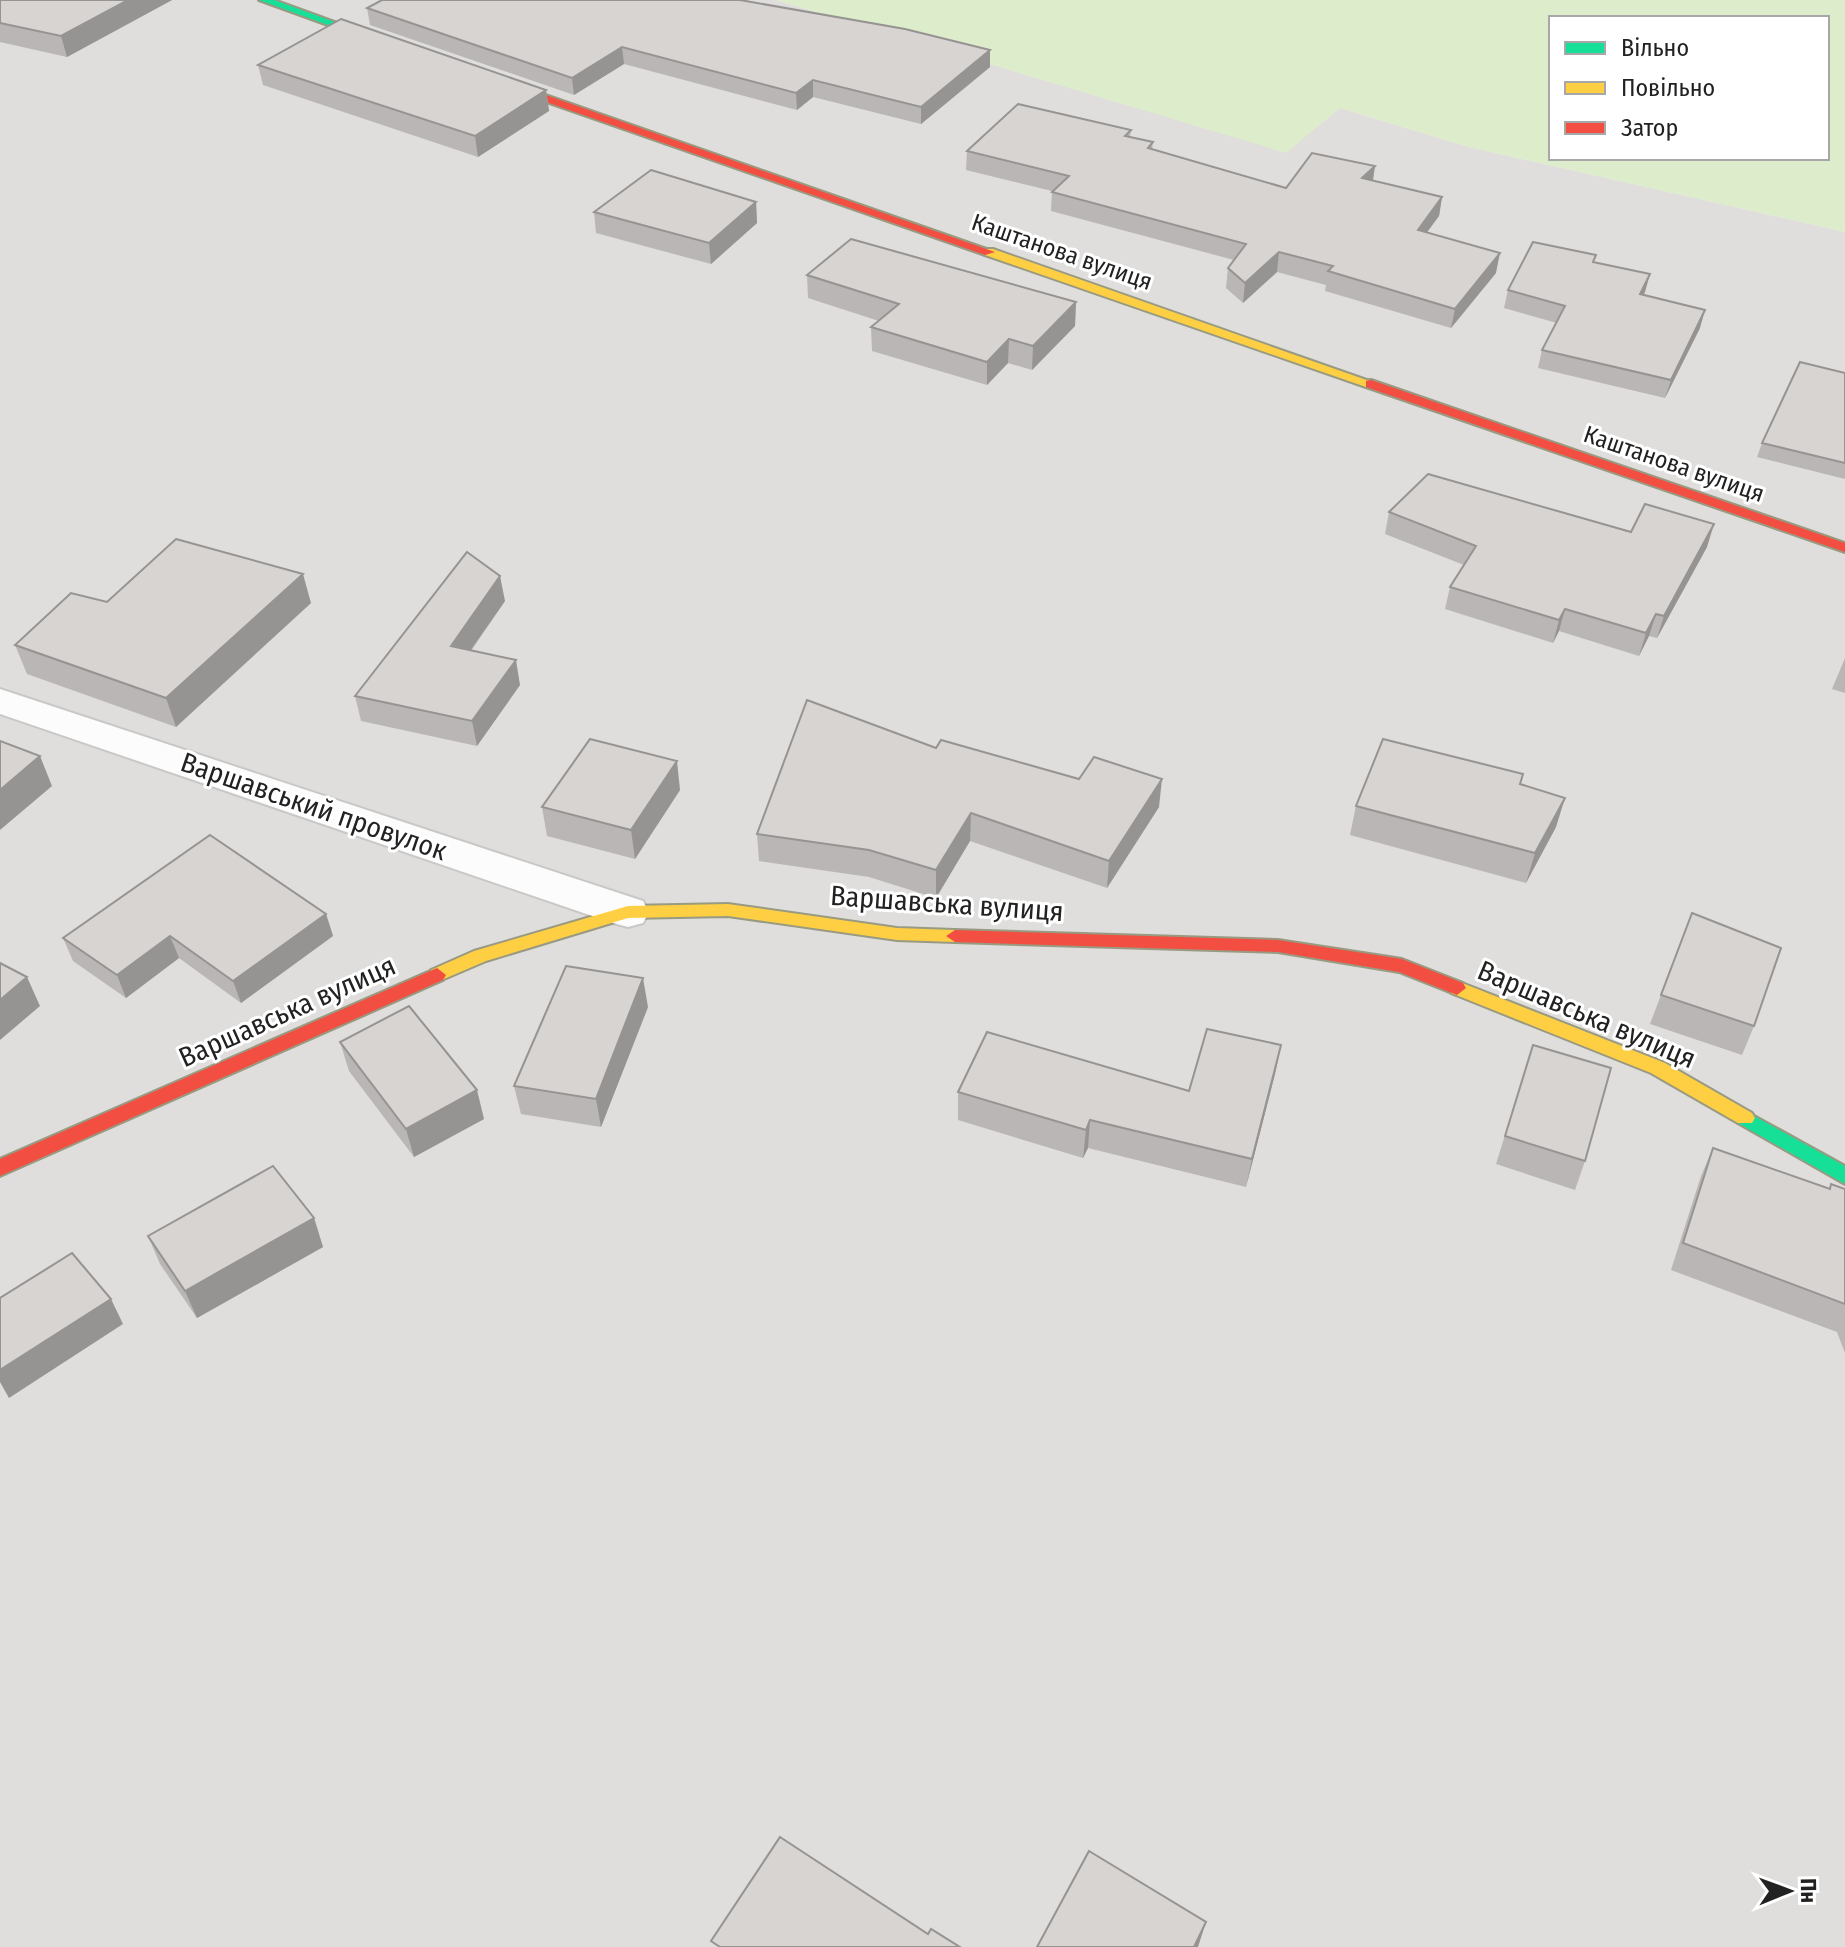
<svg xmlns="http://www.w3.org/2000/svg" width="1845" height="1947" font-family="'Fira Sans Condensed',sans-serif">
	<rect width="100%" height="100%" fill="#f0eeeb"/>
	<!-- residential -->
	<path fill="#dfdedc" d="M0 0H776L1285 152 1340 108 1469 147 1845 232V1947H0Z"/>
	<!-- grass -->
	<path fill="#ddeccb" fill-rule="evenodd" d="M776 0H1845V232L1469 147 1340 108 1286 153ZM1551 18H1827V158H1551Z"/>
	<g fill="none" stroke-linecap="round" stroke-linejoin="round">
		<defs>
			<path id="street" d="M0 689 643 901 649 912 643 923 628 927 613 923 0 714Z"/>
			<g id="fast">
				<path d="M259 0H274L395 44 386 46Z"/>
				<path d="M1745 1111 1845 1166V1184L1738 1123 1735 1118 1738 1113Z"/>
			</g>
			<g id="slow">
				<path d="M985 249H993L1378 384 1376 387H1366L985 255Z"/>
				<path d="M728 904 897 928 955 930 964 936 955 942 897 940 728 916 628 918 486 961 437 982 428 975 431 970 474 951 628 906Z"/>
				<path d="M1457 981 1665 1063 1752 1113 1755 1118 1752 1123H1738L1651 1073 1451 993 1448 988Z"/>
			</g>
			<g id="jam">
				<path d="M489 78H497L995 252 985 255 489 82Z"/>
				<path d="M1371 380 1845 543V552L1366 387V381Z"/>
				<path d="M955 930 1278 940 1402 959 1463 983 1466 988 1457 995 1399 972 1278 952 955 942 946 936Z"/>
				<path d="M437 968 446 975 443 980 0 1176V1159Z"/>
			</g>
		</defs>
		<!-- street casing -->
		<use href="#street" stroke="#c9c8c7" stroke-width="4"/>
		<!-- fast casing -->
		<use href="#fast" stroke="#999a82" stroke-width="4"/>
		<!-- slow casing -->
		<use href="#slow" stroke="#999a82" stroke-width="4"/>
		<!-- jam casing -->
		<use href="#jam" stroke="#999a82" stroke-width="4"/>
		<!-- street -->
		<use href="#street" fill="#fdfcfc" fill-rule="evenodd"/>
		<!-- fast -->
		<use href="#fast" fill="#16e098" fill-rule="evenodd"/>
		<!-- slow -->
		<use href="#slow" fill="#ffcf43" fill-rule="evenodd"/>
		<!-- jam -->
		<use href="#jam" fill="#f24e42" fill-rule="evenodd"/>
	</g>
	<!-- wall -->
	<g fill="#b9b6b5">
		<path d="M0 0H172L67 57 0 42Z"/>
		<path d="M367 8 990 50V67L921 124 813 97 797 110 624 64 574 95 370 25Z"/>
		<path d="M258 65 546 90 549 111 478 157 263 85Z"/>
		<path d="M1131 130 1130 137 1153 142 1152 150 1286 188 1375 166 1373 181 1442 197 1439 216 1426 233 1496 273 1451 328 1325 291 1326 285 1277 272 1243 303 1226 288 1228 268 1234 260 1051 211 1052 191 966 170 967 151Z"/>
		<path d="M756 202 757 223 711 264 596 233 594 212Z"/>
		<path d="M1594 262 1645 292 1643 295 1700 328 1665 398 1538 368 1542 350 1557 323 1504 308 1508 290Z"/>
		<path d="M807 275 1076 302 1075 326 1032 370 1008 363 987 385 872 351 871 327 879 321 808 298Z"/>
		<path d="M1845 373V479L1757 457 1762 443Z"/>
		<path d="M1389 512 1631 532 1707 547 1657 638 1649 636 1639 656 1559 631 1553 643 1445 609 1450 587 1464 565 1385 534Z"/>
		<path d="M505 601 471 651 520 685 477 746 361 721 355 696Z"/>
		<path d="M107 602 311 603 176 727 27 674 15 645Z"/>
		<path d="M1845 658V693L1832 689Z"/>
		<path d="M936 748 1159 807 1107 888 970 841 936 898 869 877 759 861 757 834Z"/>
		<path d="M1520 784 1556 827 1526 883 1350 835 1356 806Z"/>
		<path d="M680 790 635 859 547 836 542 807Z"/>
		<path d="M1692 913 1754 1026 1742 1055 1650 1024Z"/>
		<path d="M326 914 333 936 241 1003 179 958 126 998 73 961 63 938Z"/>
		<path d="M648 1007 601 1127 521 1114 514 1086Z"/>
		<path d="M340 1042 484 1119 414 1157 349 1071Z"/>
		<path d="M1281 1045 1275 1074 1246 1187 1088 1148 1083 1158 958 1120V1092L1189 1091Z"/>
		<path d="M1533 1045 1585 1161 1575 1190 1496 1164Z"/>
		<path d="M1713 1148 1829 1189 1831 1184 1845 1189V1353L1837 1332 1671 1270 1701 1176Z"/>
		<path d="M314 1218 323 1247 197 1318 160 1264 148 1236Z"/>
	</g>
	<!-- shaded-wall -->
	<g fill="#969493">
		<path d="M128 0H172L67 57 61 36Z"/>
		<path d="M622 47 624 64 574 95 572 78Z"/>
		<path d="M990 50V67L921 124V107Z"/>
		<path d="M813 80V97L797 110 796 93Z"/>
		<path d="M546 90 549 111 478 157 475 136Z"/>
		<path d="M1375 166 1372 185 1362 178Z"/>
		<path d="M1442 197 1439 216 1414 250 1418 230Z"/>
		<path d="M756 202 757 223 711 264 709 243Z"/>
		<path d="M1279 252 1277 272 1243 303 1245 283Z"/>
		<path d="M1500 253 1496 273 1451 328 1455 309Z"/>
		<path d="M1650 274 1645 292 1635 312 1640 294Z"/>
		<path d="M1076 302 1075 326 1032 370 1033 346Z"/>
		<path d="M1705 310 1700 328 1665 398 1671 380Z"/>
		<path d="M1009 339 1008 363 987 385V362Z"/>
		<path d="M1714 524 1707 547 1657 638 1664 616Z"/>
		<path d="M303 574 311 603 176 727 166 698Z"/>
		<path d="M500 576 505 601 456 671 451 646Z"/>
		<path d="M1565 609 1559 631 1553 643 1559 620Z"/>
		<path d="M1656 614 1649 636 1639 656 1646 633Z"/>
		<path d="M516 660 520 685 477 746 472 721Z"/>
		<path d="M40 756 52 786 0 830V790Z"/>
		<path d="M677 761 680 790 635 859 631 830Z"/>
		<path d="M1162 779 1159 807 1107 888 1109 861Z"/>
		<path d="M1565 798 1556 827 1526 883 1535 853Z"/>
		<path d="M971 813 970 841 936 898V870Z"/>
		<path d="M326 914 333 936 241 1003 233 981Z"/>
		<path d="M170 936 179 958 126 998 117 975Z"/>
		<path d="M27 977 40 1006 0 1040V1000Z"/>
		<path d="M643 978 648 1007 601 1127 596 1099Z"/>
		<path d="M1281 1045 1275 1074 1246 1187 1252 1159Z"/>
		<path d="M477 1090 484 1119 414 1157 406 1129Z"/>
		<path d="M1090 1120 1088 1148 1083 1158 1086 1130Z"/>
		<path d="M314 1218 323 1247 197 1318 185 1291Z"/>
		<path d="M111 1299 123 1324 9 1398 0 1382V1370Z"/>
		<path d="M1206 1922 1198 1947H1194Z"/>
	</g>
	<!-- building -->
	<g fill="#d7d4d2" stroke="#969493" stroke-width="2">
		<path d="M0 0H128L61 36 0 23Z"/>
		<path d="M382 0H740L905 29 990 50 921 107 813 80 796 93 622 47 572 78 367 8Z"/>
		<path d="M341 19 546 90 475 136 258 65Z"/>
		<path d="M1018 104 1131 130 1125 136 1153 142 1148 148 1286 188 1312 153 1375 166 1362 178 1442 197 1418 230 1500 253 1455 309 1328 271 1333 266 1279 252 1245 283 1228 268 1246 244 1052 192 1069 176 967 151Z"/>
		<path d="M651 170 756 202 709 243 594 212Z"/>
		<path d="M851 239 1076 302 1033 346 1009 339 987 362 871 327 899 304 807 275Z"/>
		<path d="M1533 242 1596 255 1593 262 1650 274 1640 294 1705 310 1671 380 1542 350 1565 306 1508 290Z"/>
		<path d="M1800 362 1845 373V463L1762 443Z"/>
		<path d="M1428 474 1631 532 1645 504 1714 524 1664 616 1656 614 1646 633 1565 609 1559 620 1450 587 1476 546 1389 512Z"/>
		<path d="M176 539 303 574 166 698 15 645 71 593 107 602Z"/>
		<path d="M467 552 500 576 451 646 516 660 472 721 355 696Z"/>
		<path d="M807 700 936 748 941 740 1079 779 1094 757 1162 779 1109 861 971 813 936 870 869 850 757 834Z"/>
		<path d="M590 739 677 761 631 830 542 807Z"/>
		<path d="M1383 739 1523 774 1520 784 1565 798 1535 853 1356 806Z"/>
		<path d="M0 741 40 756 0 790Z"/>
		<path d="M210 835 326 914 233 981 170 936 117 975 63 938Z"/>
		<path d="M1692 913 1781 948 1754 1026 1661 995Z"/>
		<path d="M0 963 27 977 0 1000Z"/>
		<path d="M566 966 643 978 596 1099 514 1086Z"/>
		<path d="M409 1006 477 1090 406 1129 340 1042Z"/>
		<path d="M1207 1029 1281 1045 1252 1159 1090 1120 1086 1130 958 1092 987 1032 1189 1091Z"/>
		<path d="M1533 1045 1611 1068 1585 1161 1505 1136Z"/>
		<path d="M1713 1148 1830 1189 1831 1184 1845 1189V1304L1683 1243Z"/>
		<path d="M273 1166 314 1218 185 1291 148 1236Z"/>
		<path d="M72 1253 111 1299 0 1370V1298Z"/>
		<path d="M780 1837 928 1934 931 1929 960 1947H720L711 1941Z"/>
		<path d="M1089 1851 1206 1922 1194 1947H1037Z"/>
	</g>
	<g text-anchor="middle" stroke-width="6" stroke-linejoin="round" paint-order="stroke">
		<!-- far-street labels -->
		<g font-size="24" fill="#222" stroke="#fff">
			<text transform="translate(1062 252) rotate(19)" y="8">Каштанова вулиця</text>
			<text transform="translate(1674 464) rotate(19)" y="8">Каштанова вулиця</text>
		</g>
		<!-- street labels -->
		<g font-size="28" fill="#222" stroke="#fff">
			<text transform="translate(314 806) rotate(19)" y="10">Варшавський провулок</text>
			<text transform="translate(947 903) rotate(4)" y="10">Варшавська вулиця</text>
			<text transform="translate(287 1011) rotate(-24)" y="10">Варшавська вулиця</text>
			<text transform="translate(1587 1014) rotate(23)" y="10">Варшавська вулиця</text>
		</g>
	</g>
	<!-- legend -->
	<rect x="1549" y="16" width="280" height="144" fill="#ffffff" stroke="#a7a7a7" stroke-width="2"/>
	<rect x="1565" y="42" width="40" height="12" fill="#16e098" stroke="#a7a7a7" stroke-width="2"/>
	<text x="1621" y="56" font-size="24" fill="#222222">Вільно</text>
	<rect x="1565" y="82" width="40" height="12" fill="#ffcf43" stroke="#a7a7a7" stroke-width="2"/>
	<text x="1621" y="96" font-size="24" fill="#222222">Повільно</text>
	<rect x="1565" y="122" width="40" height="12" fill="#f24e42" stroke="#a7a7a7" stroke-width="2"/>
	<text x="1621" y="136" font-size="24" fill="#222222">Затор</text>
	<!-- north arrow -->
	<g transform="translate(1789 1891) rotate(89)" stroke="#ffffff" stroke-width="6" paint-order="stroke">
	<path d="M0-6L14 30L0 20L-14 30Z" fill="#222222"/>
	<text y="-12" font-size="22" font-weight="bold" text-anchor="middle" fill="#222222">Пн</text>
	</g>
</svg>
